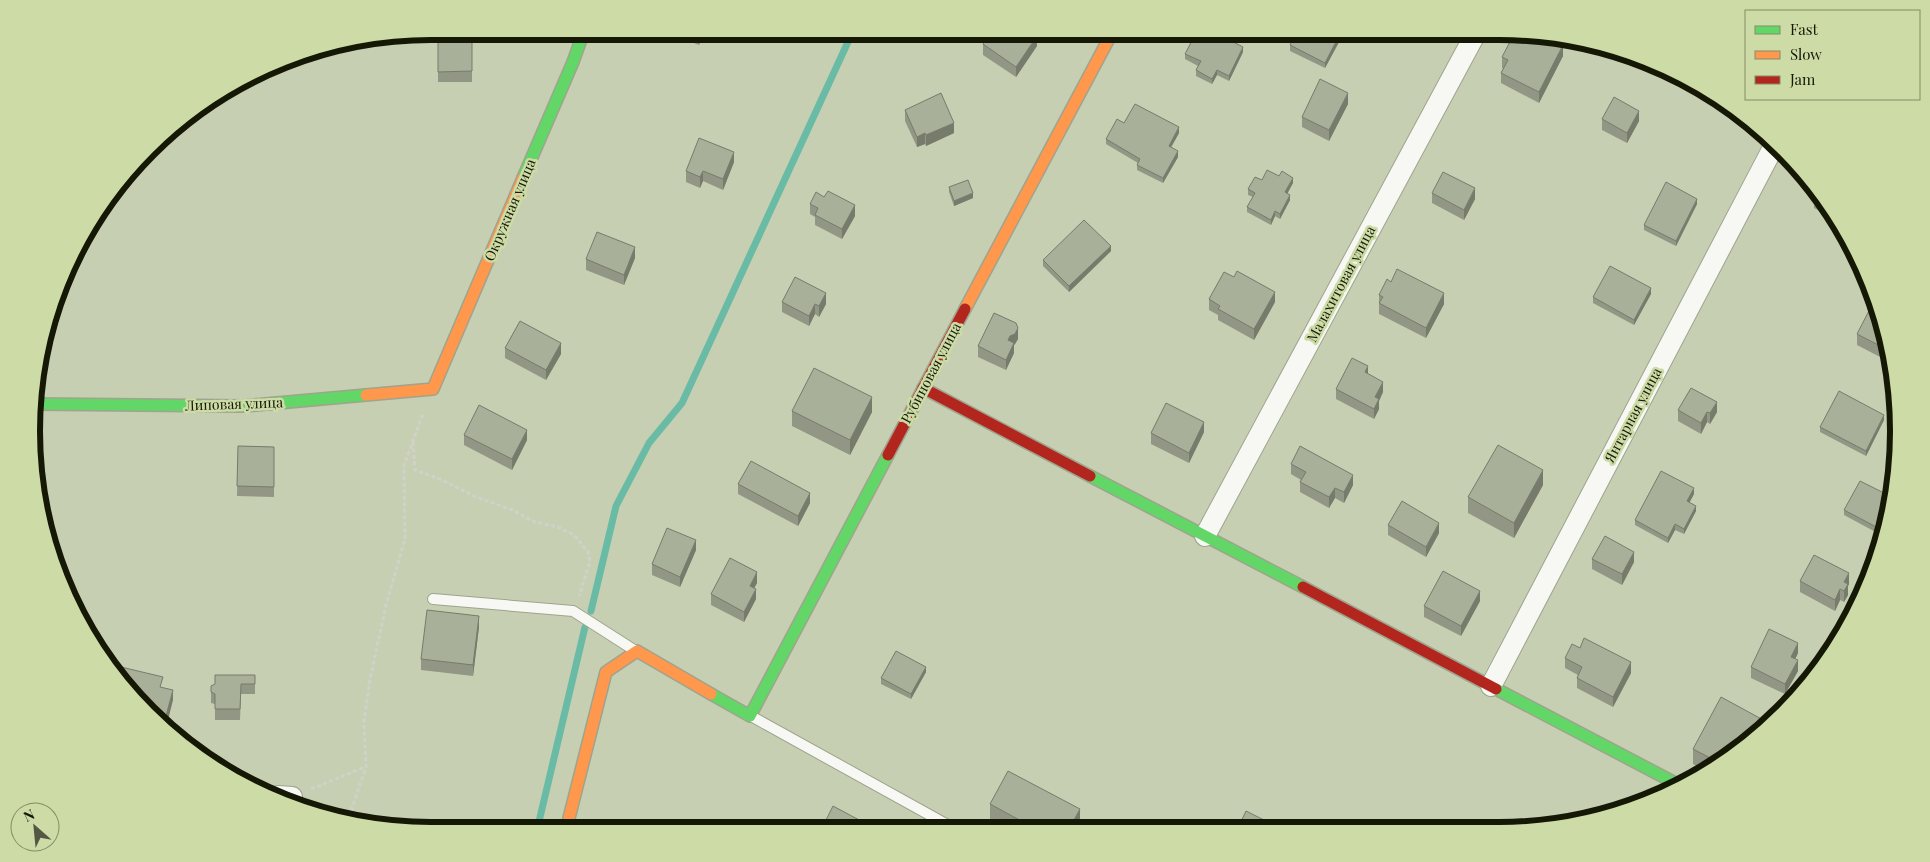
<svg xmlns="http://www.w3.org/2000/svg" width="1930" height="862" font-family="'Playfair Display',serif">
	<rect width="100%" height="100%" fill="#c7cfb2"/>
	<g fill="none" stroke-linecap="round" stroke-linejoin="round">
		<!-- stream -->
		<g stroke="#6abba5" stroke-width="7">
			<path d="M591 611 616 506 649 443 682 403 853 31"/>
			<path d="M537 830 585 627"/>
		</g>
		<defs>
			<g id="lane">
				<path d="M433 599 573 611 634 650"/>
				<path d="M751 716 955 829"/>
			</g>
			<g id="street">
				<path d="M1205 536 1477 31"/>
				<path d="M1491 686 1775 144"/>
				<path d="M278 796 292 797"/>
			</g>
			<g id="fast">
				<path d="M523 178 573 62 584 31"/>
				<path d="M34 404 244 406 366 395"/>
				<path d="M1090 476 1303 587"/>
				<path d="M1496 689 1679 785"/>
				<path d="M711 694 750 716 888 455"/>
			</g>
			<g id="slow">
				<path d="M965 309 1113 31"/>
				<path d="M366 395 433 389 523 178"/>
				<path d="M566 830 606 672 637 651 711 694"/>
			</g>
			<g id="jam">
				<path d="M923 388 1090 476"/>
				<path d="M888 455 965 309"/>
				<path d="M1303 587 1496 689"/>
			</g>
		</defs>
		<!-- lane casing -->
		<use href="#lane" stroke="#9ea48e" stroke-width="12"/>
		<!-- street casing -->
		<use href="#street" stroke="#9ea48e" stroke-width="22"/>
		<!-- fast casing -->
		<use href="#fast" stroke="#9ea48e" stroke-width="14"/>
		<!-- slow casing -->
		<use href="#slow" stroke="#9ea48e" stroke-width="14"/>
		<!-- jam casing -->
		<use href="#jam" stroke="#9ea48e" stroke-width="14"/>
		<!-- path -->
		<g stroke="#d0d2c9" stroke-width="3" stroke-dasharray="4 2.5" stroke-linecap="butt">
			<path d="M413 442 415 470 440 479 474 496 512 510 535 522 558 527 574 535 588 552 590 562 579 596"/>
			<path d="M311 789 365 767"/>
			<path d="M349 817 366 767 364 721 370 679 386 605 405 539 404 465 423 414"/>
		</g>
		<!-- lane -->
		<use href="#lane" stroke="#f7f8f3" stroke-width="10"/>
		<!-- street -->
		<use href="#street" stroke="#f7f8f3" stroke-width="20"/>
		<!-- fast -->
		<use href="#fast" stroke="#63d668" stroke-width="11"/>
		<!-- slow -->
		<use href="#slow" stroke="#ff974d" stroke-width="11"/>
		<!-- jam -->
		<use href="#jam" stroke="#b3261e" stroke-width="11"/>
	</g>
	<!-- wall -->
	<g fill="#919784">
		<path d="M670 31H704L699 45 670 34Z"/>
		<path d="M438 38 457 41H472V82H438Z"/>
		<path d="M1519 39 1563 56 1539 103 1501 83V73L1503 68H1502V57Z"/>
		<path d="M1339 42 1325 68 1290 51V45Z"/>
		<path d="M983 44 1037 46 1016 77 983 55Z"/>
		<path d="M1243 52 1229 81 1217 75 1212 84 1196 76V70L1198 66 1185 59V54Z"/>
		<path d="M271 67V71H262Z"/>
		<path d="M1348 104 1329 141 1302 127V117Z"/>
		<path d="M905 110 954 133 926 146 925 144 917 147 905 121Z"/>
		<path d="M1602 119 1639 121 1627 143 1602 130Z"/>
		<path d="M1124 123 1179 133 1171 147 1178 157 1163 183 1137 170V165L1138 163 1106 144V139Z"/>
		<path d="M734 162 723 190 703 181 700 188 686 182V171Z"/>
		<path d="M1262 180 1293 183 1287 193 1290 200 1280 219 1275 216 1271 225 1247 212V207L1253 197 1248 195V189Z"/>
		<path d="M949 187 973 198 954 206 949 192Z"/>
		<path d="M1818 190 1835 219 1814 208V197Z"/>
		<path d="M1432 193 1475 199 1464 220 1432 203Z"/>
		<path d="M810 204 855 216 842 239 815 225V217L810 214Z"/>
		<path d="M1697 204 1676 246 1644 230V225Z"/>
		<path d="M1111 251 1069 292 1043 266V260Z"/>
		<path d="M635 258 624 285 586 270V259Z"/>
		<path d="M1391 282 1444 304 1426 338 1379 314V295Z"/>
		<path d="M1651 294 1634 325 1593 303V297Z"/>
		<path d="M1209 299 1275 302 1254 340 1218 320V315L1209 310Z"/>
		<path d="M782 302 826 304 819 317 815 314 809 326 782 312Z"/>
		<path d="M1885 328 1884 359 1857 345V334Z"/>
		<path d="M1018 339 1015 344 1014 345V353L1006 370 978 357V346Z"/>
		<path d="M505 348 561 354 546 380 505 358Z"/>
		<path d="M1336 389 1383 392 1379 401V409L1374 419 1336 399Z"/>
		<path d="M1678 410 1717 412 1710 424 1707 422 1701 434 1678 421Z"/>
		<path d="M792 411 872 412 850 455 792 426Z"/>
		<path d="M1884 420 1866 456 1820 432V427Z"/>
		<path d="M1204 432 1189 463 1151 444V433Z"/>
		<path d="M464 435 527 440 512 470 464 445Z"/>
		<path d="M238 446 274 447V497L237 496Z"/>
		<path d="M1291 464 1353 485 1344 503 1335 498 1329 508 1300 492V482L1301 480 1291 474Z"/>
		<path d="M738 484 810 503 798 526 738 494Z"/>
		<path d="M1543 485 1514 538 1468 513V497Z"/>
		<path d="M1694 494 1689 503 1696 511 1684 534 1675 530 1668 543 1635 525V520Z"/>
		<path d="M1892 497 1883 536 1844 515V510Z"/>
		<path d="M1388 525 1439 533 1426 557 1388 535Z"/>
		<path d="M696 550 680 587 652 575V564Z"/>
		<path d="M1592 559 1634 562 1622 585 1592 569Z"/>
		<path d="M1800 581 1849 584 1848 586V595L1844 602 1840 600 1835 611 1800 592Z"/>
		<path d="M757 583 754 588 756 599 744 622 711 605V594Z"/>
		<path d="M1480 601 1461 636 1424 617V606Z"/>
		<path d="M479 627 473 676 421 670V659Z"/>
		<path d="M1798 653 1795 659 1798 671 1785 694 1751 678V667Z"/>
		<path d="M1565 658 1631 673 1613 707 1577 688V678L1578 675 1565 668Z"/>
		<path d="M926 672 911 699 881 684V678Z"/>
		<path d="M255 675V694H241L240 720H215V704L211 703V686Z"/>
		<path d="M1743 748 1704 770 1693 764V749Z"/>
		<path d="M990 804 1080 825 1078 829H1008L990 820Z"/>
	</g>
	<!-- shaded-wall -->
	<g fill="#767b6b">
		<path d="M701 31H704L699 45V34Z"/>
		<path d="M1037 36V46L1016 77V67Z"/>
		<path d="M1339 36V42L1325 68V63Z"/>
		<path d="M1563 45V56L1539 103V92Z"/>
		<path d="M1243 47V52L1229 81V76Z"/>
		<path d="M1217 70V75L1212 84V79Z"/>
		<path d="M1348 93V104L1329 141V130Z"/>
		<path d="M1639 111V121L1627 143V133Z"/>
		<path d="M954 123V133L926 146V135Z"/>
		<path d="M1179 127V133L1169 151V146Z"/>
		<path d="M925 133V144L917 147V137Z"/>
		<path d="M1178 151V157L1163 183V178Z"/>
		<path d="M734 152V162L723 190V179Z"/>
		<path d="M703 171V181L700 188V177Z"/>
		<path d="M1293 178V183L1285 198V192Z"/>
		<path d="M1475 188V199L1464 220V210Z"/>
		<path d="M973 193V198L954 206V201Z"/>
		<path d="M1290 195V200L1280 219V214Z"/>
		<path d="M1697 199V204L1676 246V241Z"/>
		<path d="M855 205V216L842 239V229Z"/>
		<path d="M1275 211V216L1271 225V220Z"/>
		<path d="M1111 246V251L1069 292V286Z"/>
		<path d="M635 247V258L624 285V275Z"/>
		<path d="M1651 288V294L1634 325V320Z"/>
		<path d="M1275 292V302L1254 340V329Z"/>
		<path d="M826 293V304L819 317V306Z"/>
		<path d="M1444 293V304L1426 338V328Z"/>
		<path d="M815 304V314L809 326V316Z"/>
		<path d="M1018 328V339L1015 344 1014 345V353L1006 370V360L1008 340 1010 336Z"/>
		<path d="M1888 342 1889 350 1884 359V348Z"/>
		<path d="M561 343V354L546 380V370Z"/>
		<path d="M1368 366V377L1365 372Z"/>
		<path d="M1383 382V392L1379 401V409L1374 419V409L1375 397Z"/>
		<path d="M872 397V412L850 455V440Z"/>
		<path d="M1717 402V412L1710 424V413Z"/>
		<path d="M1707 412V422L1701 434V423Z"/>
		<path d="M1884 415V420L1866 456V451Z"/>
		<path d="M1204 422V432L1189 463V453Z"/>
		<path d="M527 430V440L512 470V459Z"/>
		<path d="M1543 470V485L1514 538V523Z"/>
		<path d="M1353 475V485L1344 503V492Z"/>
		<path d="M1335 488V498L1329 508V497Z"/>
		<path d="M1694 488V494L1687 507V501Z"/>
		<path d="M810 493V503L798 526V516Z"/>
		<path d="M1696 506V511L1684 534V529Z"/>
		<path d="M1439 523V533L1426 557V547Z"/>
		<path d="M1675 524V530L1668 543V538Z"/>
		<path d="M696 540V550L680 587V577Z"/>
		<path d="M1634 552V562L1622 585V574Z"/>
		<path d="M757 572V583L750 596V586Z"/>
		<path d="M1849 573V584L1848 586V595L1844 602V582Z"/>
		<path d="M756 589V599L744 622V612Z"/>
		<path d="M1840 589V600L1835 611V600Z"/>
		<path d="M1480 591V601L1461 636V626Z"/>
		<path d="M479 616V627L473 676V665Z"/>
		<path d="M1798 643V653L1791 668V657Z"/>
		<path d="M1798 660V671L1785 694V684Z"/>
		<path d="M1631 662V673L1613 707V697Z"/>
		<path d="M926 667V672L911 699V694Z"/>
		<path d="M173 690V700L166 728 164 726V723Z"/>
		<path d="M1080 809V825L1078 829H1069Z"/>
	</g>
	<!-- building -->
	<g fill="#a9b099" stroke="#767b6b">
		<path d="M691 31H701L699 34Z"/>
		<path d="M992 31H1031L1037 36 1016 67 983 44Z"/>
		<path d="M1197 31H1212L1243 47 1229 76 1217 70 1212 79 1196 70 1201 61 1185 54Z"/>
		<path d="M1298 31H1329L1339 36 1325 63 1290 45Z"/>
		<path d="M1521 35 1554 40 1563 45 1539 92 1501 73 1508 60 1502 57 1513 36 1519 39Z"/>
		<path d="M438 38H457V41H472V71L438 72Z"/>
		<path d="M1320 79 1348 93 1329 130 1302 117Z"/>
		<path d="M941 93 954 123 926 135 925 133 917 137 905 110Z"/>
		<path d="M1614 97 1639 111 1627 133 1602 119Z"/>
		<path d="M1135 104 1179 127 1169 146 1178 151 1163 178 1137 165 1140 159 1106 139 1117 119 1124 123Z"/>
		<path d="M699 138 734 152 723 179 703 171 700 177 686 171Z"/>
		<path d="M1267 170 1279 176 1282 171 1293 178 1285 192 1290 195 1280 214 1275 211 1271 220 1247 207 1255 193 1248 189 1255 177 1262 180Z"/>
		<path d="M1443 172 1475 188 1464 210 1432 193Z"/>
		<path d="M968 180 973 193 954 201 949 187Z"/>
		<path d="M1666 182 1697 199 1676 241 1644 225Z"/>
		<path d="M1818 190 1826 203 1814 197Z"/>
		<path d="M828 191 855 205 842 229 815 215 818 208 810 204 816 192 824 197Z"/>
		<path d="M1084 220 1111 246 1069 286 1043 260Z"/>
		<path d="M597 232 635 247 624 275 586 259Z"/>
		<path d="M1610 266 1651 288 1634 320 1593 297Z"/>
		<path d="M1397 269 1444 293 1426 328 1379 303 1383 297 1379 295 1387 279 1391 282Z"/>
		<path d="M1237 271 1275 292 1254 329 1218 309 1220 306 1209 299 1224 272 1234 277Z"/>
		<path d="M795 277 826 293 819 306 815 304 809 316 782 302Z"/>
		<path d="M1874 301 1875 302 1885 328 1888 342 1884 348 1857 334Z"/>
		<path d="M994 313 1016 323 1018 328 1015 334 1010 336 1008 340 1014 343 1006 360 978 346Z"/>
		<path d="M520 321 561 343 546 370 505 348Z"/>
		<path d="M1352 358 1368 366 1365 372 1383 382 1375 397 1379 399 1374 409 1336 389Z"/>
		<path d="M814 368 872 397 850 440 792 411Z"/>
		<path d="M1691 388 1717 402 1710 413 1707 412 1701 423 1678 410Z"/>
		<path d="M1839 391 1884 415 1866 451 1820 427Z"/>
		<path d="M1166 403 1204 422 1189 453 1151 433Z"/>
		<path d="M479 405 527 430 512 459 464 435Z"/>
		<path d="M1498 445 1543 470 1514 523 1468 497Z"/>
		<path d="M238 446 274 447V487L237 486Z"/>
		<path d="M1300 446 1353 475 1344 492 1335 488 1329 497 1300 482 1306 472 1291 464Z"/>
		<path d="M751 461 810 493 798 516 738 484Z"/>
		<path d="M1661 471 1694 488 1687 501 1696 506 1684 529 1675 524 1668 538 1635 520Z"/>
		<path d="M1860 481 1892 497 1884 531 1844 510Z"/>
		<path d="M1402 501 1439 523 1426 547 1388 525Z"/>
		<path d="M667 528 696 540 680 577 652 564Z"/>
		<path d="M1605 536 1634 552 1622 574 1592 559Z"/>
		<path d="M1814 555 1849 573 1844 582 1848 584 1844 591 1840 589 1835 600 1800 581Z"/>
		<path d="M730 558 757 572 750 586 756 589 744 612 711 594Z"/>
		<path d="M1443 571 1480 591 1461 626 1424 606Z"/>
		<path d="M427 610 479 616 473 665 421 659Z"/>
		<path d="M1769 629 1798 643 1791 657 1798 660 1785 684 1751 667Z"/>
		<path d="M1584 638 1631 662 1613 697 1577 678 1582 667 1565 658 1572 644 1580 648Z"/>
		<path d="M896 651 926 667 911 694 881 678Z"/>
		<path d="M117 666 163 677 160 687 173 690 164 723 159 721 131 695 115 673Z"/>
		<path d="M215 675H255V684H241L240 709H215V694L211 692V686L215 684Z"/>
		<path d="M1721 697 1767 722 1743 748 1718 762 1693 749Z"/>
		<path d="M1008 771 1080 809 1069 829H1036L990 804Z"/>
		<path d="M833 806 876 829 821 830Z"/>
		<path d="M1246 811 1280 828H1238Z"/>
	</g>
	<g text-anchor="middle" stroke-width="5" stroke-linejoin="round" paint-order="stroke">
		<!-- street labels -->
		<g font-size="14" fill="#141805" stroke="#cddba6">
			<text transform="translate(510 210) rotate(-67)" y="5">Окружная улица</text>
			<text transform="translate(1341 284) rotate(-62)" y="5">Малахитовая улица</text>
			<text transform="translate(931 373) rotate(-62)" y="5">Рубиновая улица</text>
			<text transform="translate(234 404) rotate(-2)" y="5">Липовая улица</text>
			<text transform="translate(1633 415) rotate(-62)" y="5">Янтарная улица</text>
		</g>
	</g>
	<!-- crop -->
	<path d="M0 0H1930V862H0ZM431 40H1499A391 391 0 0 1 1890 431V431A391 391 0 0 1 1499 822H431A391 391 0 0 1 40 431V431A391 391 0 0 1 431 40Z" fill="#cddba6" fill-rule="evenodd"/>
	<path fill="none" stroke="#141805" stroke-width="6" d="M431 40H1499A391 391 0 0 1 1890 431V431A391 391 0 0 1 1499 822H431A391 391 0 0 1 40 431V431A391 391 0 0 1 431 40Z"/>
	<!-- legend -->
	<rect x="1745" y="10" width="175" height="90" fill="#cddba6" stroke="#838d66"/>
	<rect x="1755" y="26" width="25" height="8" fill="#63d668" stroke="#838d66"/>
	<text x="1790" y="35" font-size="15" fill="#141805">Fast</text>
	<rect x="1755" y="51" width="25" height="8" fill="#ff974d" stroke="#838d66"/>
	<text x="1790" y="60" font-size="15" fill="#141805">Slow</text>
	<rect x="1755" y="76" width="25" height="8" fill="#b3261e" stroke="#838d66"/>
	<text x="1790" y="85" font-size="15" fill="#141805">Jam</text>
	<!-- north arrow -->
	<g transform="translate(35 827) rotate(333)"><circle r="24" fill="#cddba6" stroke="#838d66"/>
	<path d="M0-4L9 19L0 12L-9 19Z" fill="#535842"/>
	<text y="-8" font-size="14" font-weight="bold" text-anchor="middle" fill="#141805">N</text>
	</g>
</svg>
